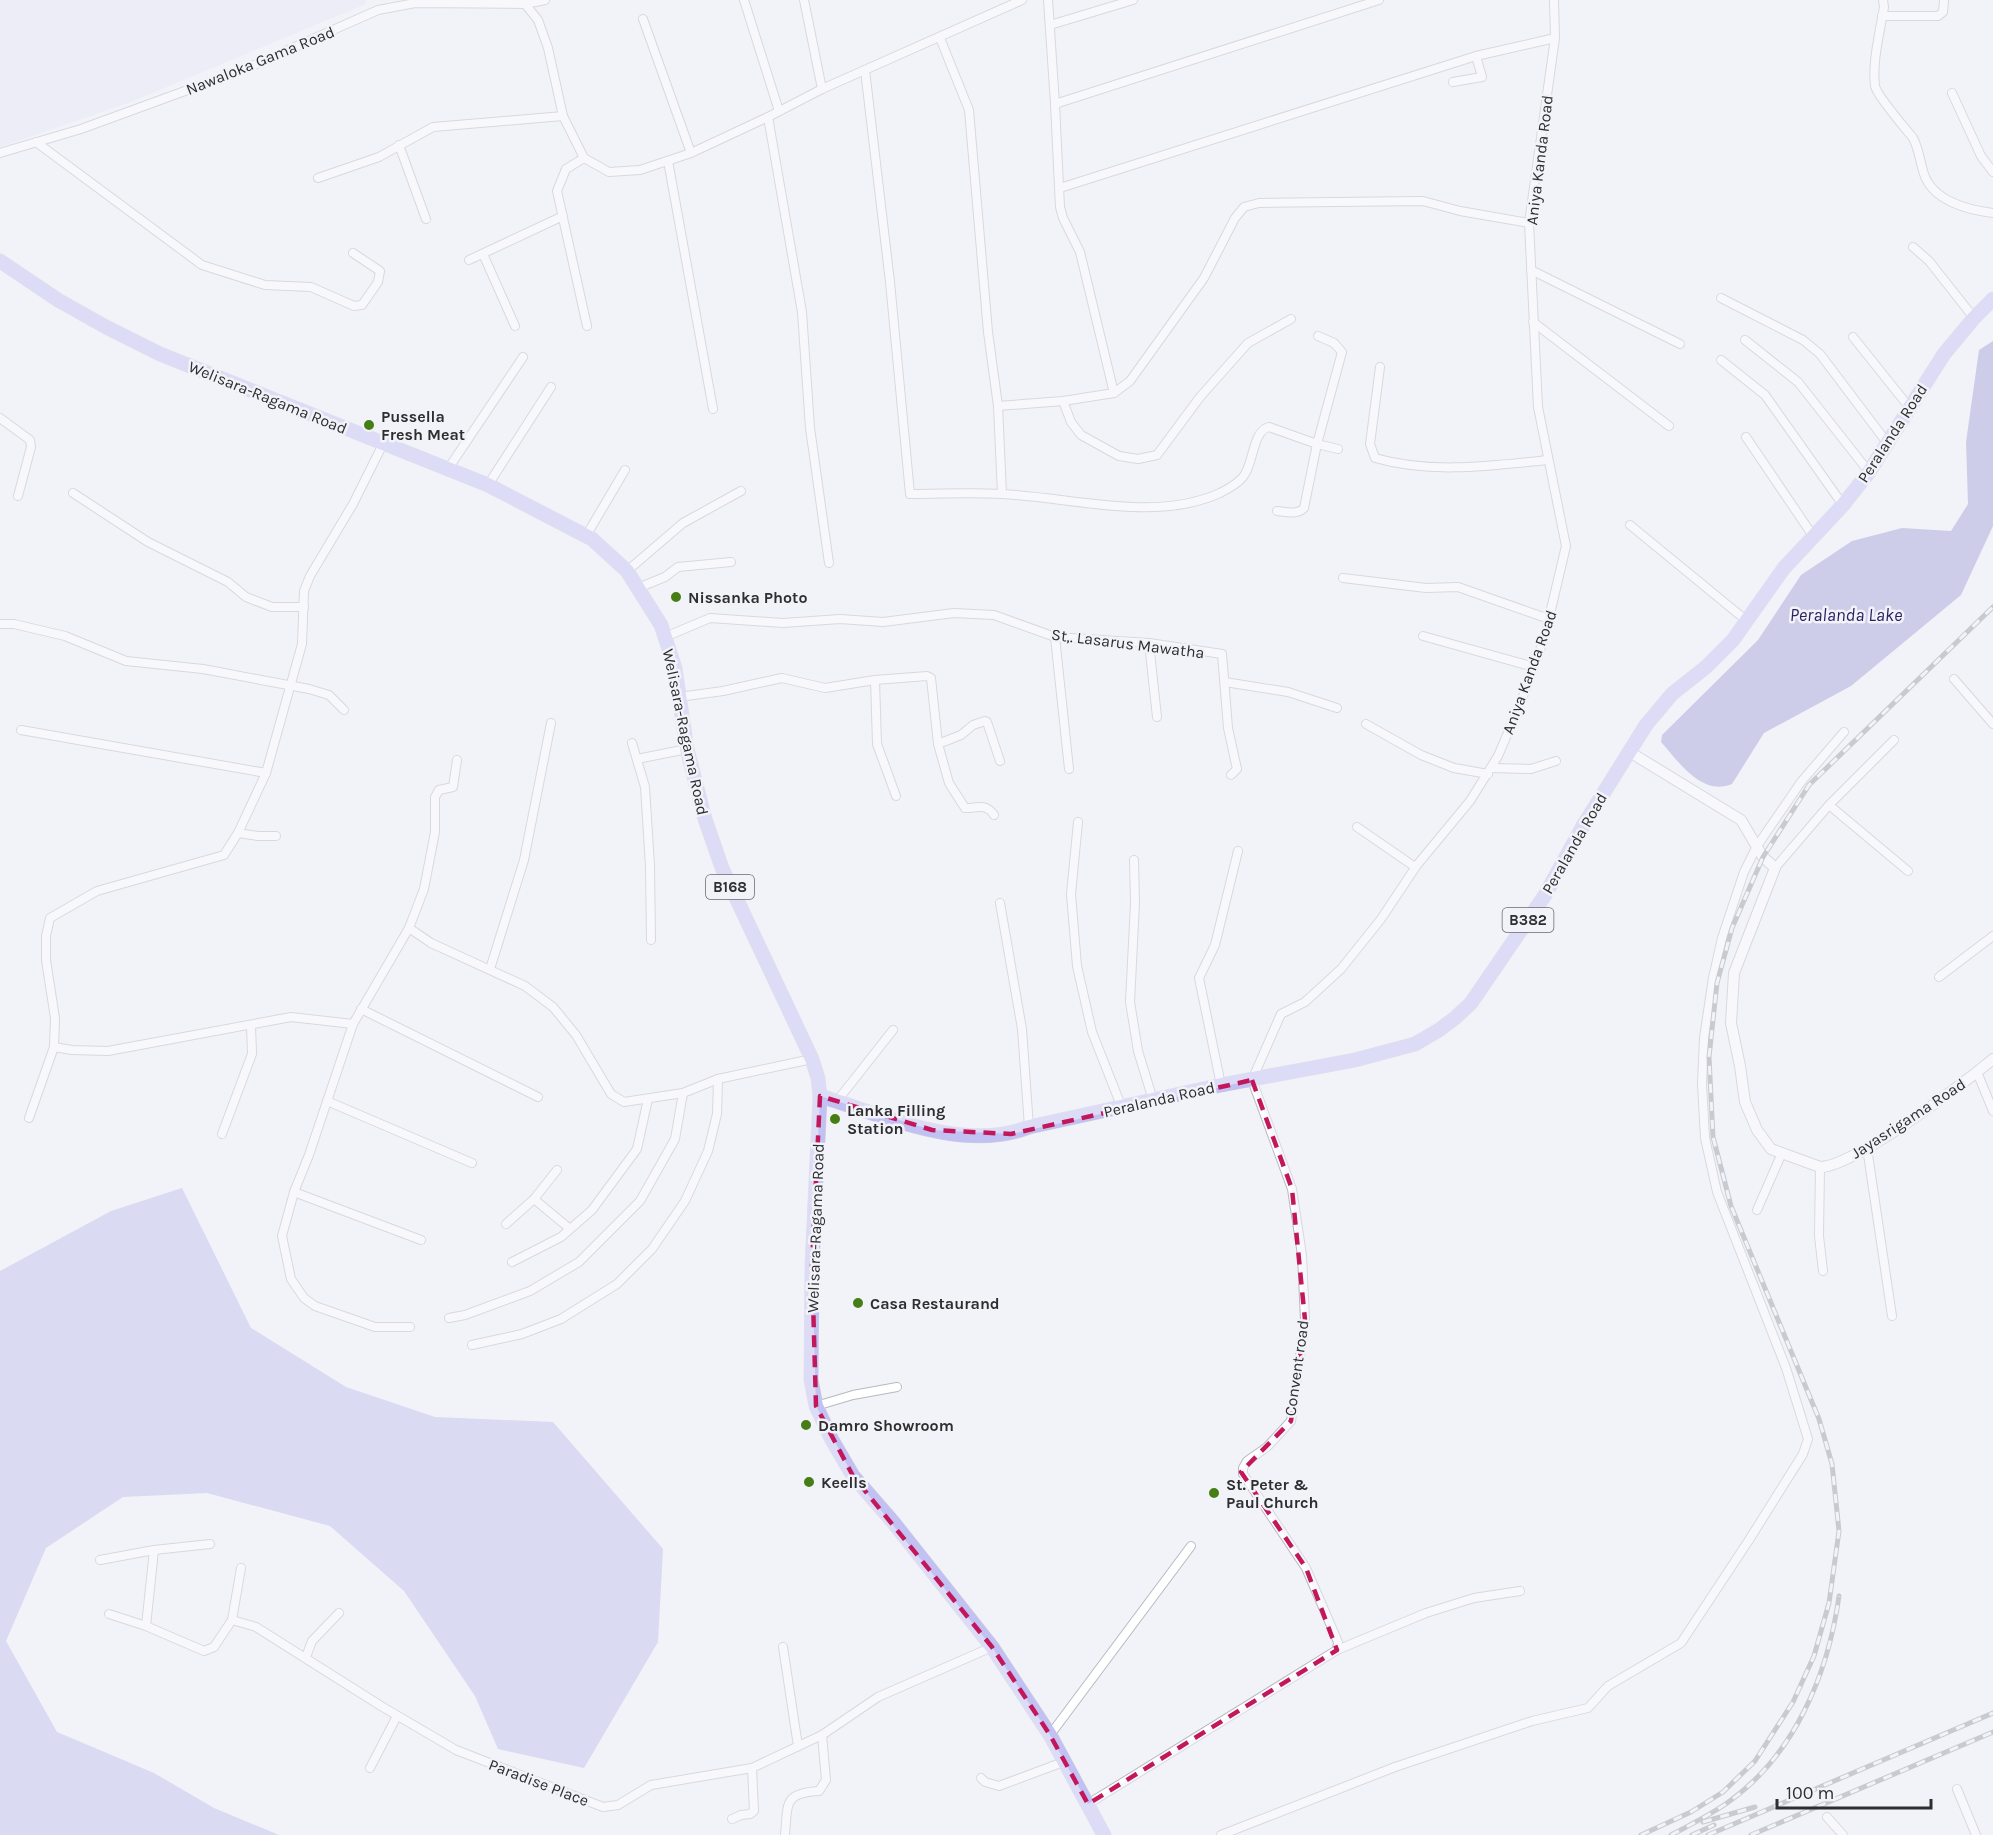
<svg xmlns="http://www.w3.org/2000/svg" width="1993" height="1835" font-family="Karla,sans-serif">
	<rect width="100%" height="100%" fill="#f2f2f9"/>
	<!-- built -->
	<path fill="#e6e6f5" d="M0 0H365L366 4 128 103 0 147Z"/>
	<!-- green -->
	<path fill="#bcbce8" d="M182 1188 251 1328 346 1387 435 1417 553 1422 663 1549 658 1642 584 1768 498 1749 475 1696 404 1591 330 1526 207 1493 123 1497 46 1548 6 1641 57 1732 154 1773 214 1808 279 1835H0V1271L111 1211Z"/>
	<!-- water -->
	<path fill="#a0a0d8" d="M1993 341V526L1961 595 1851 686 1764 733 1732 784C1702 797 1678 761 1661 742L1662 735 1758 640 1801 575 1852 541 1902 528 1951 531 1968 504 1966 442 1979 350Z"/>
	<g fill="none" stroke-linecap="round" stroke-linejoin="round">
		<defs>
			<g id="minor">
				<path d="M744 0 779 111"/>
				<path d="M804 0 822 89"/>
				<path d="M1048 0 1055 104 1060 207 1063 218 1080 252 1114 393"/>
				<path d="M1883 0 1884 7C1880 32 1872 61 1875 86 1877 96 1905 128 1913 138 1919 149 1920 162 1924 174 1933 201 1968 210 1993 213"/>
				<path d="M525 4 538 20 548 48 563 116 584 158 609 172 640 170 691 153 768 117 822 89 1022 0"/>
				<path d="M1882 16H1938L1943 12 1944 0"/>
				<path d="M643 19 691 153"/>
				<path d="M1050 25 1133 0"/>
				<path d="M940 38 969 110 988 332 998 406 1002 494"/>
				<path d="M865 70 890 282 910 494C940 494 971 492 1002 494 1071 497 1154 523 1220 493 1228 489 1237 484 1243 477 1254 464 1252 431 1269 427L1317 444 1338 449"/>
				<path d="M1453 82 1482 77 1476 56"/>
				<path d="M1952 93 1981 156 1993 172"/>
				<path d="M1055 104 1379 0"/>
				<path d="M768 117 802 312 810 428 829 563"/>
				<path d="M36 142 202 265 265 285 311 287 354 306 362 305 378 282 380 271 353 253"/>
				<path d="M399 145 426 219"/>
				<path d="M0 153 81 129 245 69 378 10 415 3 525 4 545 0"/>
				<path d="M584 158 566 169 557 191 587 326"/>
				<path d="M668 161 713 409"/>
				<path d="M318 178 379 157 433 127 563 116"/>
				<path d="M1060 188 1476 56 1555 38"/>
				<path d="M1913 247 1929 261 1974 318"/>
				<path d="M483 254 515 326"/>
				<path d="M469 260 563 216"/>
				<path d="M1531 270 1680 344"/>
				<path d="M1721 298 1803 340 1820 354 1888 444"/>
				<path d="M1533 322 1669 426"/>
				<path d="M1853 337 1909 407"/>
				<path d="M1745 340 1798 382 1869 472"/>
				<path d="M1721 360 1765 395 1843 505"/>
				<path d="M1380 367 1370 444 1375 458C1431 474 1490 466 1548 460"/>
				<path d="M1063 401 1071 422 1081 435 1119 456 1138 459 1157 455 1200 397 1248 343 1291 319"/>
				<path d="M998 406 1063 401 1114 393 1130 381 1204 278 1235 218 1244 207 1259 203 1423 201 1460 211 1529 223"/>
				<path d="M0 418 30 440 31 447 18 496"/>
				<path d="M1746 437 1813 536"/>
				<path d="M448 469 523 357"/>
				<path d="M488 485 551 387"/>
				<path d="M73 493 148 542 228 582 246 597 272 607H304"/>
				<path d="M1277 511C1286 512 1298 515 1304 508L1317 444 1342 352 1334 343 1318 336"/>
				<path d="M1630 525 1747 621"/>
				<path d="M586 536 625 470"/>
				<path d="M627 571 683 523 741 491"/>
				<path d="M1343 578 1426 588 1458 587 1549 619"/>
				<path d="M638 588 665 577 678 567 731 562"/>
				<path d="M0 624H14L65 636 126 661 203 669 309 689 329 695 344 710"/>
				<path d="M1423 636 1534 667"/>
				<path d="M665 637 710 618 783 623 840 619 883 622 954 613 994 615 1055 637 1149 643 1222 654 1228 728 1237 769 1231 775"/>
				<path d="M1055 637 1069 769"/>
				<path d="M1149 643 1157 717"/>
				<path d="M1954 679 1993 724"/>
				<path d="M875 680 877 744 896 796"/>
				<path d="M1225 682 1288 692 1337 708"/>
				<path d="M679 697 723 691 782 678 825 688 875 680 927 676 931 678 938 744 949 783 965 808C978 808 986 803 994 815"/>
				<path d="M1366 724 1421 755 1454 768 1488 774"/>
				<path d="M21 730 266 773"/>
				<path d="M632 743 645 787 650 866 651 940"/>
				<path d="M938 744 961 735 973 725 985 721 987 722 1000 761"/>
				<path d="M637 759 687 749"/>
				<path d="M1491 768 1531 769 1556 761"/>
				<path d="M1829 805 1908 871"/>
				<path d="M1078 822 1071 894 1077 966 1092 1032 1122 1108"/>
				<path d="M1357 827 1415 867"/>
				<path d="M238 833 258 836H276"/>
				<path d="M1134 860 1135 903 1130 1002 1138 1051 1153 1100"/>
				<path d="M1775 868 1829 805 1894 740"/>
				<path d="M1000 903 1022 1029 1029 1127"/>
				<path d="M409 928 431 943 525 986 553 1007 576 1035 611 1094 624 1102 683 1093 718 1079 812 1059"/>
				<path d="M490 969 524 860 551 723"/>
				<path d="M1939 977 1993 936"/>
				<path d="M361 1009 538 1097"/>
				<path d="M54 1047 72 1050 108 1051 291 1017 353 1024"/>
				<path d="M1977 1072 1993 1111"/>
				<path d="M1221 1085 1199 978 1215 945 1238 851"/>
				<path d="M327 1101 472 1163"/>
				<path d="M837 1101 893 1030"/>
				<path d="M29 1118 54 1047 55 1018 46 960V936L50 918 97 891 224 855 238 833 266 773 302 644 304 591 310 576 353 504 383 444"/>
				<path d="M222 1134 252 1054 251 1025"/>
				<path d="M1867 1148 1892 1316"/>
				<path d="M1820 1167 1819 1236 1823 1271"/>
				<path d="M294 1192 421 1240"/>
				<path d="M534 1199 570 1229"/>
				<path d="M1757 1210 1782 1153"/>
				<path d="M506 1224 534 1199 557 1170"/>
				<path d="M512 1262 561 1237 592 1210 637 1149 648 1099"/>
				<path d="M449 1318 465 1315 530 1291 579 1262 640 1201 675 1139 683 1093"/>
				<path d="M410 1327H375L315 1306 304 1298 291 1279 282 1236 294 1192 309 1155 353 1024 409 928 424 889 435 832V797L439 790 453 787 457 760"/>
				<path d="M472 1345 522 1334 561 1319 617 1284 652 1249 685 1201 708 1151 717 1114 718 1079"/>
				<path d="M816 1406 853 1395 897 1387"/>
				<path d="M100 1560 154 1550 210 1544"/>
				<path d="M109 1614 146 1626 204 1651 214 1647 232 1620 256 1627 381 1706 456 1750 603 1807 618 1805 651 1785 752 1768 822 1735 878 1697 992 1647"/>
				<path d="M232 1620 241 1568"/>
				<path d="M146 1626 154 1550"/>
				<path d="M783 1647 798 1746"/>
				<path d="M1337 1650 1426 1613 1474 1598 1520 1591"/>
				<path d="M306 1657 312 1641 339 1613"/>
				<path d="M1050 1735 1191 1546"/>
				<path d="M370 1768 397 1716"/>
				<path d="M981 1778 985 1782 999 1786 1066 1761"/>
				<path d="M1957 1789 1976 1835"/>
				<path d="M1088 1804 1337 1650 1338 1642 1306 1568 1243 1474V1468L1247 1461 1267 1447 1291 1421 1305 1320 1302 1255 1292 1189 1252 1080 1281 1014 1305 1002 1341 969 1381 919 1417 865 1470 801 1498 756 1521 702 1544 639 1566 546 1538 407 1529 223 1555 38 1554 0"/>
				<path d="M1827 1817 1843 1835"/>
				<path d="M732 1819 741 1815 750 1814 754 1811 752 1768"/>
				<path d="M785 1835C788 1804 783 1793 819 1791L826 1780 822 1735"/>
				<path d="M1221 1835 1395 1767 1532 1721 1588 1708 1608 1686 1681 1643 1749 1540 1803 1454 1808 1439 1786 1368 1717 1192 1705 1138 1702 1084 1704 1038 1713 978 1722 938 1744 872 1757 846 1801 782 1844 732"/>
			</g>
			<path id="tertiary" d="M1628 751 1741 820 1763 857 1775 868 1734 973 1731 1023 1740 1066 1745 1102 1757 1130 1771 1149 1820 1167C1853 1167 1964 1083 1993 1059"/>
			<g id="primary">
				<path d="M0 261 58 300 106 327 160 354 488 485 592 539 627 571 661 625 675 668 687 749 705 819 722 868 812 1059 818 1078 820 1096 812 1265 811 1380 816 1406 832 1440 853 1476 893 1522 992 1647 1050 1735 1104 1835"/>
				<path d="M820 1096C884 1115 963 1153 1029 1127L1221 1085 1355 1060 1415 1044 1439 1030 1455 1018 1471 1003 1545 895 1583 826 1646 725 1672 694 1706 667 1733 640 1784 568 1843 505 1869 472 1944 354 1974 318 1993 299"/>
			</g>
		</defs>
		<!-- minor casing -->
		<use href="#minor" stroke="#b8b9bf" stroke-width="10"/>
		<!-- tertiary casing -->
		<use href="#tertiary" stroke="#b8b9bf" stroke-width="12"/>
		<!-- primary casing -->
		<use href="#primary" stroke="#d1d1d1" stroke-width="15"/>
		<!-- minor -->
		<use href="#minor" stroke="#fff" stroke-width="8"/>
		<!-- tertiary -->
		<use href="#tertiary" stroke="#fff" stroke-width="10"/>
		<!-- primary -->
		<use href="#primary" stroke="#c2c1f4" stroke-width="14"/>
		<defs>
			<g id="rail">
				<path d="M1703 1822 1755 1807"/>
				<path d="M1641 1835 1691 1812 1723 1792 1755 1761 1793 1702 1814 1656 1829 1603 1839 1531 1832 1464 1819 1419 1731 1206 1713 1137 1709 1057 1717 983 1732 928 1763 857 1809 785 1993 607"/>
				<path d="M1671 1835C1690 1825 1710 1815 1727 1803 1794 1756 1828 1675 1839 1596"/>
				<path d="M1692 1835 1714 1825"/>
				<path d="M1708 1835 1993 1713"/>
				<path d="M1751 1835 1993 1732"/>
			</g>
		</defs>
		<!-- rail casing -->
		<use href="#rail" stroke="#98989d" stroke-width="5"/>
		<!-- rail -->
		<use href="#rail" stroke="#f2f2f9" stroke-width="3" stroke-dasharray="9" stroke-linecap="butt"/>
	</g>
	<!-- marked area -->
	<path d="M0 0H1993V1835H0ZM1252 1080 1292 1189 1305 1320 1291 1421 1241 1472 1306 1568 1337 1650 1088 1804 1050 1735 992 1647 853 1476 816 1406 812 1265 820 1096 932 1130 1011 1134Z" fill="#f2f2f9" fill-opacity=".55" fill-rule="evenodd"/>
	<path fill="none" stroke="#c2185b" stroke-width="4.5" stroke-dasharray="12 8" stroke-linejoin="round" d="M1252 1080 1292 1189 1305 1320 1291 1421 1241 1472 1306 1568 1337 1650 1088 1804 1050 1735 992 1647 853 1476 816 1406 812 1265 820 1096 932 1130 1011 1134Z"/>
	<!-- markers -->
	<g fill="#467e15" stroke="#f2f2f9" stroke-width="2">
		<circle cx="369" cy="425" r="6"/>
		<circle cx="676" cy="597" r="6"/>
		<circle cx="835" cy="1119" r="6"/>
		<circle cx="858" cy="1303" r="6"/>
		<circle cx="806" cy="1425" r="6"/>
		<circle cx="809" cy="1482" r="6"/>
		<circle cx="1214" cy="1493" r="6"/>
	</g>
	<g text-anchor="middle" stroke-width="5" stroke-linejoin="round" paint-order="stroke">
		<!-- shield labels -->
		<g fill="#f2f2f9" stroke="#69696c" stroke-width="1.5">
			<rect x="706" y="875" width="48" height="24" rx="4.5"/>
			<rect x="1502.5" y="908" width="51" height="24" rx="4.5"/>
		</g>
		<g font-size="15" font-weight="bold" fill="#2e2e30">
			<text x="730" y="892">B168</text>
			<text x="1528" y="925">B382</text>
		</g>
		<!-- street labels -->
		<g font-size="16" fill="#2e2e30" stroke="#f2f2f9">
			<text transform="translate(260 60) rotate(-22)" y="6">Nawaloka Gama Road</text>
			<text transform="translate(1539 160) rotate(-83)" y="6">Aniya Kanda Road</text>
			<text transform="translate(268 397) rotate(22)" y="6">Welisara-Ragama Road</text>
			<text transform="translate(1892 433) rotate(-57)" y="6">Peralanda Road</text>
			<text transform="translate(1128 643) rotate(7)" y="6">St,. Lasarus Mawatha</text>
			<text transform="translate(1529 672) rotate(-70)" y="6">Aniya Kanda Road</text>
			<text transform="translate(686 732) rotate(78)" y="6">Welisara-Ragama Road</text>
			<text transform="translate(1574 843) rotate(-60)" y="6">Peralanda Road</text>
			<text transform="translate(1159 1099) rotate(-13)" y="6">Peralanda Road</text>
			<text transform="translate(1908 1118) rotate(-33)" y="6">Jayasrigama Road</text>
			<text transform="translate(815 1228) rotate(-88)" y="6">Welisara-Ragama Road</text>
			<text transform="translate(1296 1368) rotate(-82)" y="6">Convent road</text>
			<text transform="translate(539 1782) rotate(21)" y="6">Paradise Place</text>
		</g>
		<!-- poi labels -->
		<g font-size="16" font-weight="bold" fill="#2e2e30" stroke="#f2f2f9" text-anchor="start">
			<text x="381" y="422">Pussella<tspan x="381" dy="18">Fresh Meat</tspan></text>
			<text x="688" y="603">Nissanka Photo</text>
			<text x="847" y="1116">Lanka Filling<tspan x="847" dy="18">Station</tspan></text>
			<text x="870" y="1309">Casa Restaurand</text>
			<text x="818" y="1431">Damro Showroom</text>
			<text x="821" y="1488">Keells</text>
			<text x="1226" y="1490">St. Peter &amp;<tspan x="1226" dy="18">Paul Church</tspan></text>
		</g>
		<!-- water labels -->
		<g font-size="18" font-style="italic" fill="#2a2062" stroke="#f2f2f9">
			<text x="1846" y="621">Peralanda Lake</text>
		</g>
	</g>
	<!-- scale -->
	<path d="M1777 1799v9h154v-9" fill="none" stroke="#2e2e30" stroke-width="3"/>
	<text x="1786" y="1799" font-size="18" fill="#2e2e30" stroke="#f2f2f9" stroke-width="4.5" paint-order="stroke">100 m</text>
</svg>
